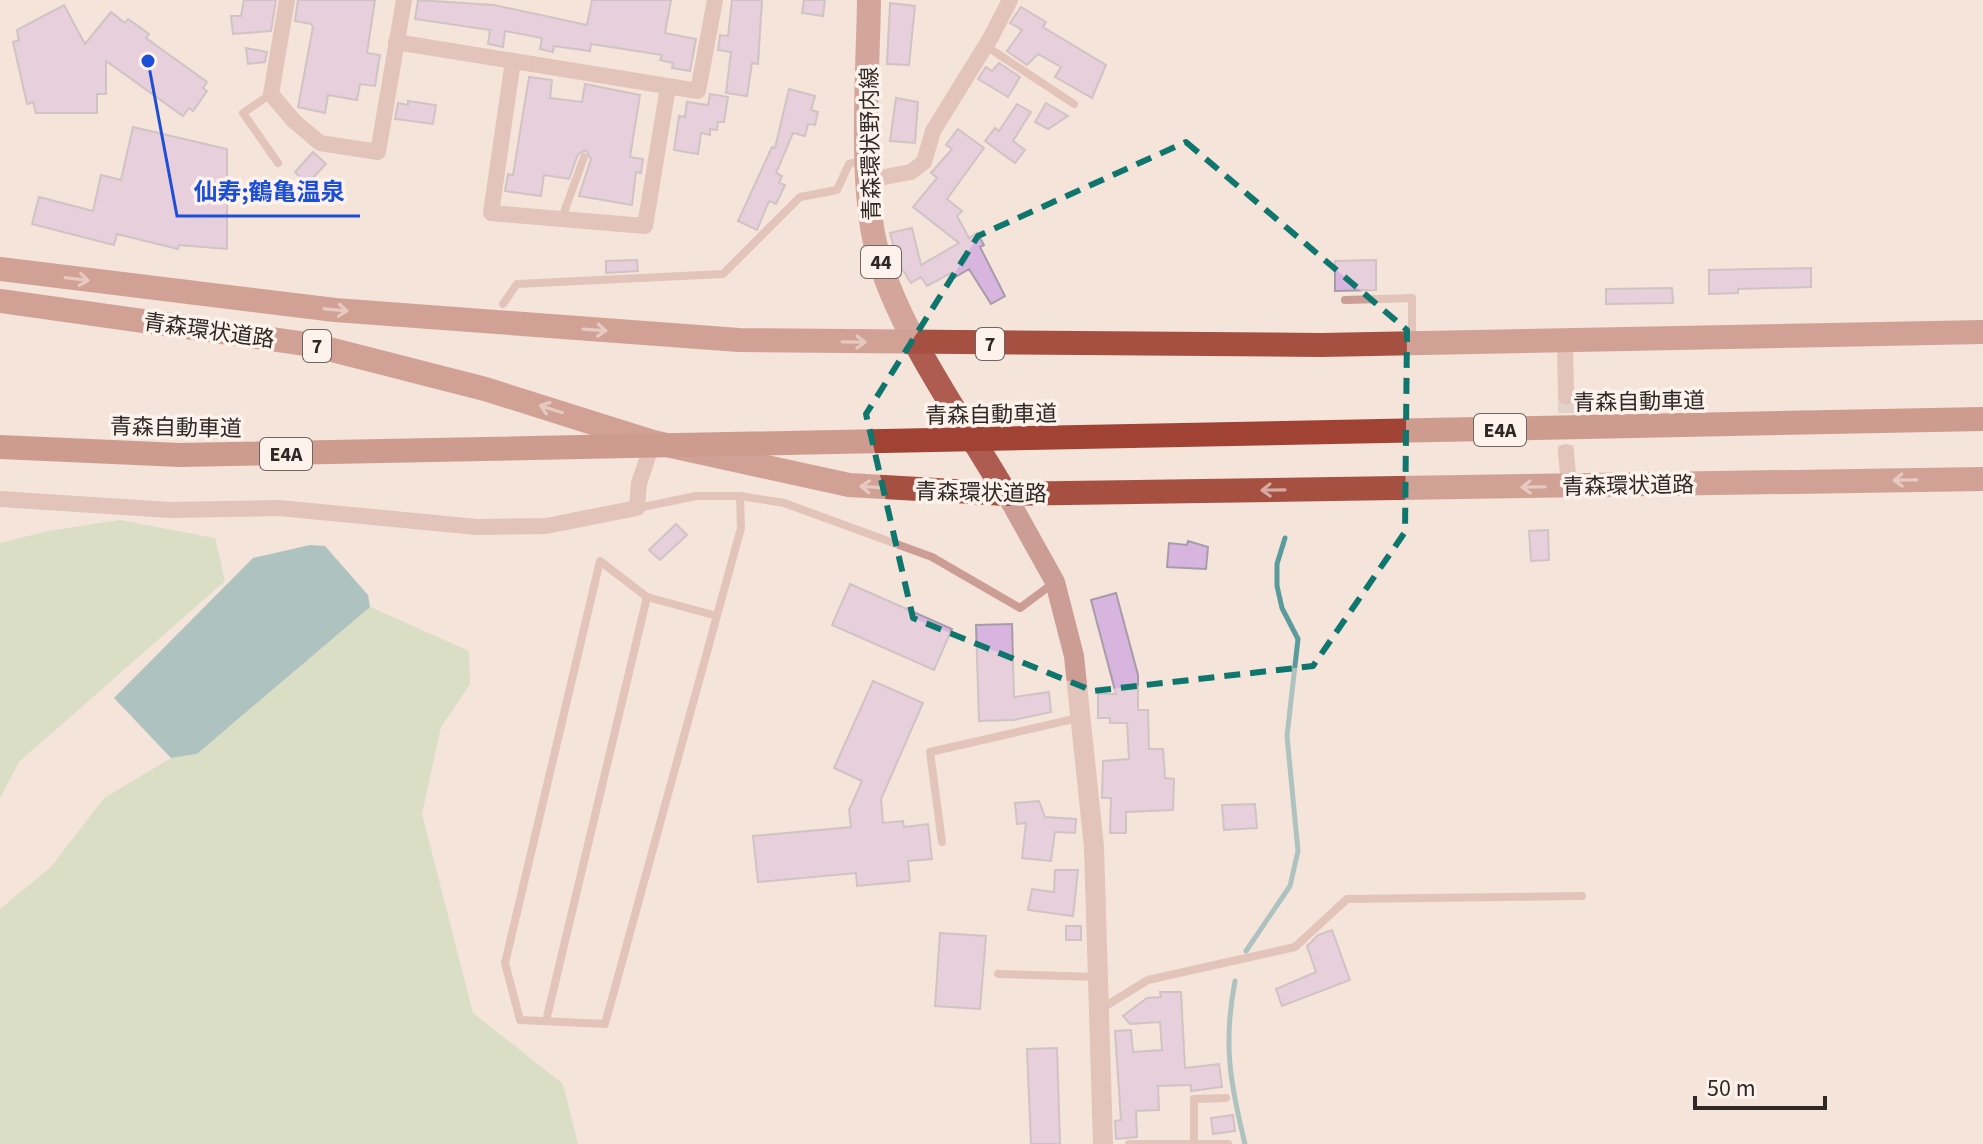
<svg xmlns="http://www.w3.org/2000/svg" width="1983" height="1144" font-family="'Source Sans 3','Noto Sans JP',sans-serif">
	<rect width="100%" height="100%" fill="#f4e4da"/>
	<!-- green -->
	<g fill="#bbd7ab">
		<path d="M120 520 215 538 225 581 19 762 0 798V543L48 531Z"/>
		<path d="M370 607 469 651 470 684 441 727 422 814 473 1013 563 1084 578 1144H0V909L51 867 104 798 171 758 197 754Z"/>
	</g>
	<!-- water -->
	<path fill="#5a9c9d" d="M310 545 325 546 368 595 370 607 197 754 171 758 114 698 253 558Z"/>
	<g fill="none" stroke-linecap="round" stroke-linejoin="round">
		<!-- stream -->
		<g stroke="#5a9c9d" stroke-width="5">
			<path d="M1246 951 1290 886 1298 851 1287 736 1298 639 1282 608 1277 586V564L1285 538"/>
			<path d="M1235 981C1223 1043 1230 1083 1245 1144"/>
		</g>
	</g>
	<!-- building -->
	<g fill="#d7b5de" stroke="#a79ca9" stroke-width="2">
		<path d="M244 0H276L271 31 233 34 231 16H241Z"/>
		<path d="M298 0H375L367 53 380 55 375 86 360 84 357 100 328 95 325 113 298 107 313 27 311 24 295 21Z"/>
		<path d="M418 0 494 5 587 25 592 0H671L665 33 696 39 690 71 672 68 673 63 660 60 662 55 591 44 590 51 554 46 553 52 540 49 542 38 505 31 503 47 488 44 490 30 415 19Z"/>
		<path d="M732 0H762L758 64 752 63 747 96 726 93 731 52 718 50 720 35 728 36Z"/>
		<path d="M804 0H825L823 16 802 13Z"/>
		<path d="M890 3 915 6 909 65 887 64Z"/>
		<path d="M64 5 85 44 111 12 125 23 128 19 149 34 146 38 207 82 203 88 207 91 193 111 189 108 183 116 106 61V94H97V113H36L33 102 27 104 13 42 19 40 17 30Z"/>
		<path d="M1021 7 1046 22 1043 27 1106 65 1092 98 1055 77 1061 67 1038 54 1027 65 1007 51 1022 30 1010 23Z"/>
		<path d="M246 48 267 52 265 62 248 64Z"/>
		<path d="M999 63 1020 77 1008 97 978 79 986 67 992 71Z"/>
		<path d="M529 77 552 80 550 98 582 102 585 84 640 95 630 157 643 159 641 173 636 172 632 205 579 196 591 159 586 150 578 154 569 179 544 175 541 196 505 191 508 174 513 175Z"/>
		<path d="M789 89 815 96 811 110 818 112 815 125 808 124 805 136 793 133 776 173 782 176 779 183 785 185 776 204 769 201 757 230 738 221 772 147 775 148Z"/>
		<path d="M710 94 728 97 724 122H718L717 130 710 129V135L701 133 698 154 674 150 679 116 685 117 687 102 708 105Z"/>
		<path d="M896 98 918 102 915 143 890 141Z"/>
		<path d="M408 101 436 105 433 124 395 119 398 103 408 105Z"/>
		<path d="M1046 103 1068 116 1048 129 1035 122Z"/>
		<path d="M1017 104 1031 112 1013 141 1025 150 1015 163 985 141 995 128 999 131Z"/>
		<path d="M133 127 227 149V249L179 245 178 249 117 234 114 245 32 224 39 197 93 211 101 175 121 180Z"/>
		<path d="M958 129 984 148 947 199 962 211 957 216 969 238 977 233 984 245 980 247 1005 296 991 304 969 269 954 278 951 273 927 286 921 277 911 283 898 262 890 233 912 228 921 265 959 243 913 207 937 178 931 173 952 149 946 145Z"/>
		<path d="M313 152 326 164 307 184 295 172Z"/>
		<path d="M637 260 638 271 606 273V261Z"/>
		<path d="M1376 260V290L1335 291V261Z"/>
		<path d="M1811 268V287L1738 289V293L1709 294V270Z"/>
		<path d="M1672 288 1673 303 1606 304V289Z"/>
		<path d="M676 524 687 535 660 560 649 550Z"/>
		<path d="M1548 530 1549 560 1531 561 1529 531Z"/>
		<path d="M1188 541 1208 547 1206 569 1167 567 1169 543 1187 545Z"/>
		<path d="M850 584 952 629 934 670 832 625Z"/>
		<path d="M1116 593 1138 675V710H1148L1149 749H1163L1165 778 1174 779 1173 810 1126 812V833H1110L1111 798H1102L1103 761 1129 759 1127 723H1110V718H1098V694H1116L1091 600Z"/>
		<path d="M1012 624 1014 697 1049 692 1051 712 1014 720 979 721 976 625Z"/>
		<path d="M873 681 923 703 881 799 883 823 903 821 904 827 928 824 932 859 908 861 910 881 857 886 856 873 758 882 753 836 851 827 849 810 862 781 834 768Z"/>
		<path d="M1039 801 1045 817 1076 819 1075 833 1055 832 1051 861 1022 858 1026 823 1017 824 1015 803Z"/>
		<path d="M1255 804 1257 828 1224 830 1222 805Z"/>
		<path d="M1055 870H1078L1073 916 1028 910 1032 889 1054 892Z"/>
		<rect x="1066" y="926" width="15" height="14"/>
		<path d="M1332 930 1350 980 1282 1006 1276 989 1316 972 1307 946 1318 935Z"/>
		<path d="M940 933 986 936 980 1009 935 1006Z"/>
		<path d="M1160 992H1181L1185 1068 1219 1064 1222 1087 1191 1091V1085L1158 1086 1159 1110 1136 1111 1137 1137 1116 1139 1115 1121 1121 1120 1115 1031 1131 1030 1133 1052 1162 1050 1160 1022 1130 1024 1123 1016 1147 998 1161 997Z"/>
		<path d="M1057 1048 1060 1144H1031L1027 1049Z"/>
		<path d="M1233 1115 1235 1131 1213 1134 1211 1118Z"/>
	</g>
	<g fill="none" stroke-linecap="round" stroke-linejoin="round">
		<!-- minor-tunnel -->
		<path stroke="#cdbfb6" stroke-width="16" stroke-dasharray="16 8" stroke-linecap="butt" d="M1566 397V452"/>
		<!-- service -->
		<g stroke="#cc9d95" stroke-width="8">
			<path d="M986 46 1074 104"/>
			<path d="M271 94 243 113 278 163"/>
			<path d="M562 218 584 157"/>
			<path d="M1345 300 1412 298V339"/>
			<path d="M503 304 517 284 723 274 800 197 837 190 849 164 865 159"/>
			<path d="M638 508 696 496H740L784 503 932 557 1020 608 1055 582"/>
			<path d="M717 616 647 597 600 561 505 963 520 1020 605 1024 741 528 740 496"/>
			<path d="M942 842 930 752 1078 718"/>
			<path d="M998 974 1097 977"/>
			<path d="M1099 1010 1148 980 1295 947 1347 899 1582 896"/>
			<path d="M546 1021 647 597"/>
			<path d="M1194 1141V1099L1226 1098"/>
			<path d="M1129 1144H1228"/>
		</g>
		<!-- minor -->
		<g stroke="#cc9d95" stroke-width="16">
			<path d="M287 0 271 94 294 121 320 143 378 152 404 0"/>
			<path d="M396 42 698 91 715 0"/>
			<path d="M513 61 491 213 645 226 668 87"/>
			<path d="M869 180 911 172 924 162 933 131 991 37 1010 0"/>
			<path d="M1565 341 1566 397"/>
			<path d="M1566 452 1569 486"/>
			<path d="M0 499 170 510 279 508 477 527 546 526 637 508 639 483 653 442"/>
		</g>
		<!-- tertiary -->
		<path stroke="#cc9d95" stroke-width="20" d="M1006 494 1055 582 1074 656 1094 847 1103 1144"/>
		<!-- primary -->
		<path stroke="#ad5c4f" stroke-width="24" d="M869 0C868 72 859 183 877 251 898 331 964 422 1006 494"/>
		<!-- trunk -->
		<g stroke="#a65042" stroke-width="24">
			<path d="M0 269 335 310 739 340 1321 345 1983 332"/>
			<path d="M0 301 313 345 485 389 653 442 849 485 1006 494 1983 479"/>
		</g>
		<!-- motorway -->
		<path stroke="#a04334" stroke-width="24" d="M0 447 180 455 1983 419"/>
	</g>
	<!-- one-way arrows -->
	<defs><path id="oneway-shaft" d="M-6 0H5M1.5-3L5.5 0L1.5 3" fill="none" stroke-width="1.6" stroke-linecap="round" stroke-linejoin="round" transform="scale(2)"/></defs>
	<g stroke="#d6aaa0">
		<use href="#oneway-shaft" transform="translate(77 279) rotate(7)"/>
		<use href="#oneway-shaft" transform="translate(336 310) rotate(5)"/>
		<use href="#oneway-shaft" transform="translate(595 330) rotate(4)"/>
		<use href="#oneway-shaft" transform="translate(854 342) rotate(1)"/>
		<use href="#oneway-shaft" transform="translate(551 409) rotate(-162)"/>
		<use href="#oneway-shaft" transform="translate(1905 480) rotate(179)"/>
		<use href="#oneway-shaft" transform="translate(872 487) rotate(-176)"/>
		<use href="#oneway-shaft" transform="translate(1533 487) rotate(179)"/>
		<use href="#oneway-shaft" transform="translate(1273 490) rotate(179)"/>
	</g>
	<!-- marked area -->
	<path d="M0 0H1983V1144H0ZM1186 142 1407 330 1405 532 1313 666 1093 691 913 618 866 414 978 236Z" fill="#f4e4da" fill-opacity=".55" fill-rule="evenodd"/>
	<path fill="none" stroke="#0f766e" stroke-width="6" stroke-dasharray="16 10" stroke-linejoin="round" d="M1186 142 1407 330 1405 532 1313 666 1093 691 913 618 866 414 978 236Z"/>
	<g text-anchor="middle" stroke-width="7" stroke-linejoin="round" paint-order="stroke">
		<!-- shield labels -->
		<g fill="#fdf3ec" stroke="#6d6661" stroke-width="2">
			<rect x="861" y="246" width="40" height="32" rx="6"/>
			<rect x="976" y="328" width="28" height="32" rx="6"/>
			<rect x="303" y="330" width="28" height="32" rx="6"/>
			<rect x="1474" y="414" width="52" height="32" rx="6"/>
			<rect x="260" y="438" width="52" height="32" rx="6"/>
		</g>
		<g font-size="20" font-weight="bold" fill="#2f2925">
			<text x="881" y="269">44</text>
			<text x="990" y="351">7</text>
			<text x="317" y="353">7</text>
			<text x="1500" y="437">E4A</text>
			<text x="286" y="461">E4A</text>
		</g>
		<!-- street labels -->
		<g font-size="22" fill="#2f2925" stroke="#fdf3ec">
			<text transform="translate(870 144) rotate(-91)" y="8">青森環状野内線</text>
			<text transform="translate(209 330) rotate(8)" y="8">青森環状道路</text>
			<text transform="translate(1639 401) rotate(-1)" y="8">青森自動車道</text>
			<text transform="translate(991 414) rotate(-1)" y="8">青森自動車道</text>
			<text transform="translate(176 427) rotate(1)" y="8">青森自動車道</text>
			<text transform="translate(1628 485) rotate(-1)" y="8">青森環状道路</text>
			<text transform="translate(981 492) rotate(1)" y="8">青森環状道路</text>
		</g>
	</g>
	<!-- callouts -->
	<path fill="none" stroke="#1d4ed8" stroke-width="3" d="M148 61L177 216H360"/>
	<circle fill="#1d4ed8" stroke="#fdf3ec" stroke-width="3" cx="148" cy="61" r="8"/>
	<g font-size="24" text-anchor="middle" font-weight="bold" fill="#1d4ed8" stroke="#fdf3ec" stroke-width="7" stroke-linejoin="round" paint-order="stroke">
		<text x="269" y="200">仙寿;鶴亀温泉</text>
	</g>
	<!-- scale -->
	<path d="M1695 1096v12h130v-12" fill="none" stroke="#2f2925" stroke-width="4"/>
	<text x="1707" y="1096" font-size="24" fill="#2f2925" stroke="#fdf3ec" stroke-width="6" paint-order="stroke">50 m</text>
</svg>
